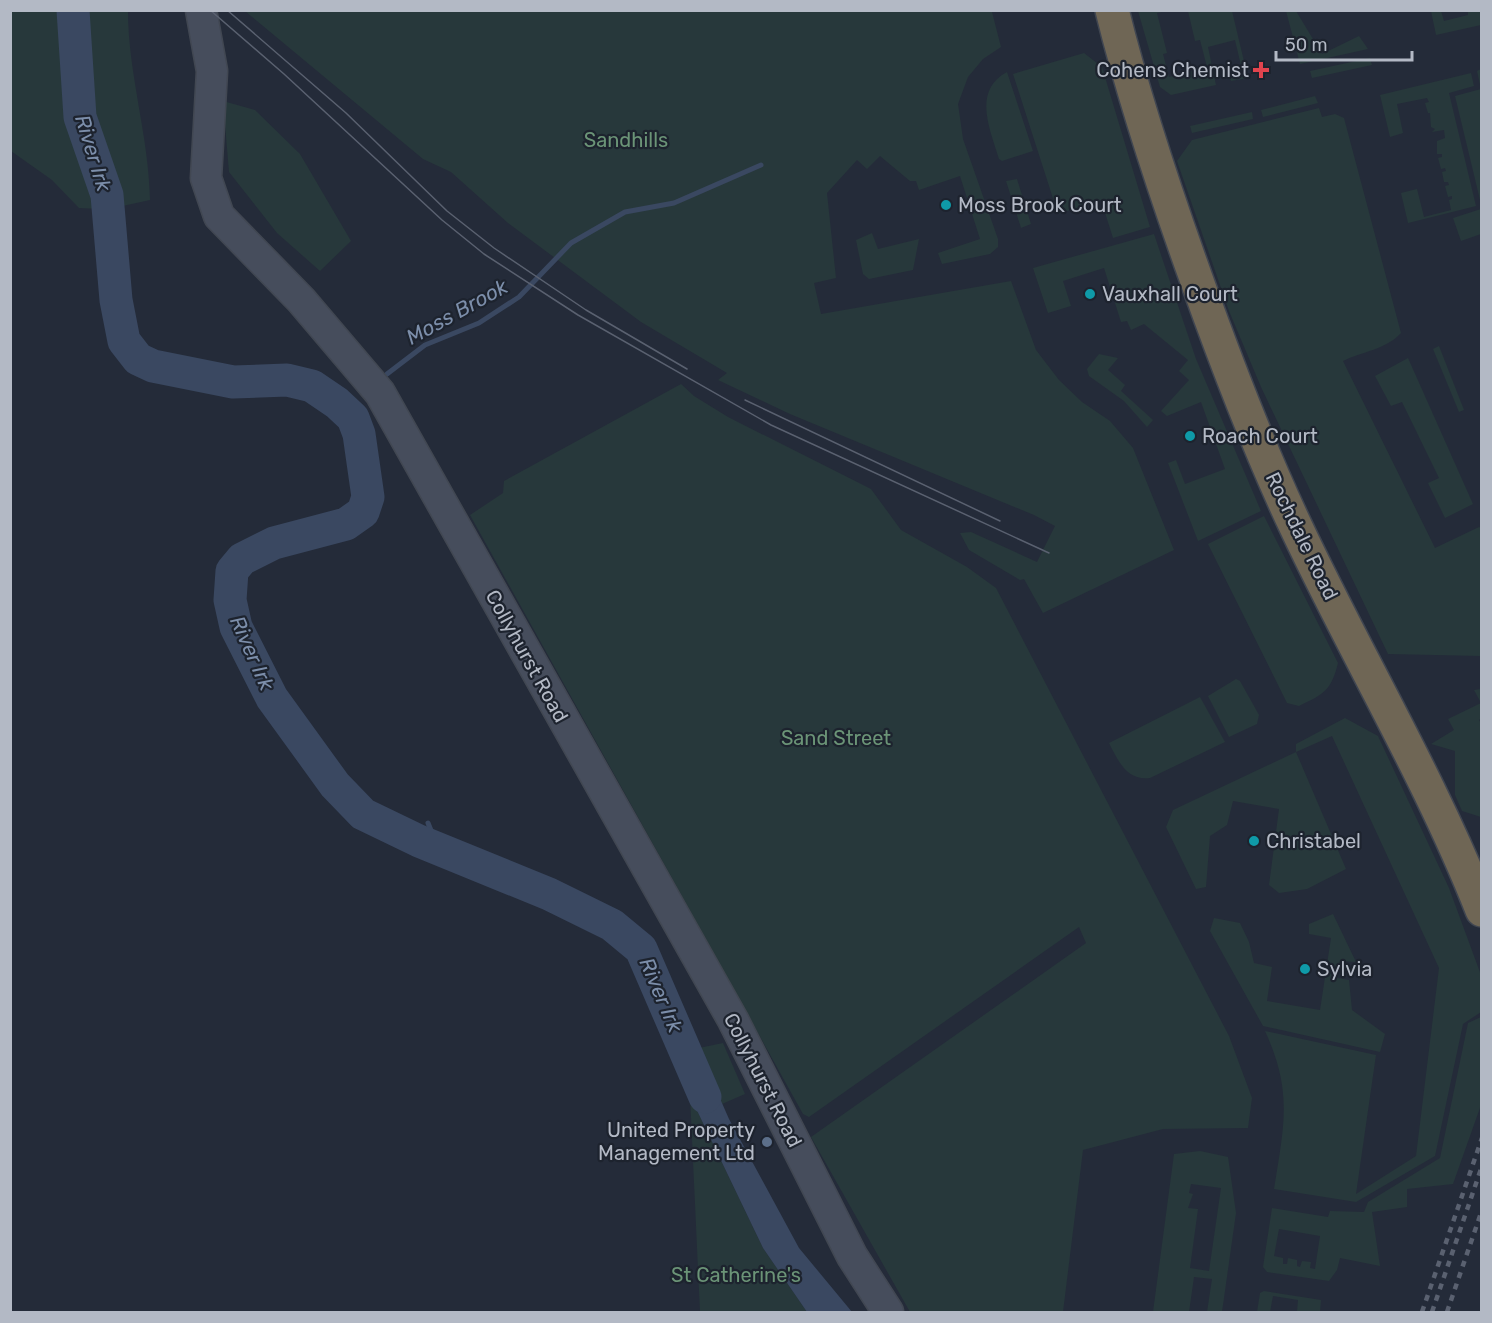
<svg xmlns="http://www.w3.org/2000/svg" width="1492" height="1323" font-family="Rubik,sans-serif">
	<rect width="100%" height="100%" fill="#242b39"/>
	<!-- green -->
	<g fill="#27383b" fill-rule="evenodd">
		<path d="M10 11H64L73 117 101 209 79 208 52 180 11 151Z"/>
		<path d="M80 11H128C128 74 149 136 150 200L118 207 89 116Z"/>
		<path d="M245 11H996L992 12 1001 47 983 59 968 77 958 104 963 139 998 239V247L990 254 942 264 938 253 980 239 960 176 919 190 916 181H910L880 156 867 169 857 160 827 193 836 278 814 283 821 314 1011 281 1036 350 1059 380 1082 402 1110 421 1133 448 1174 550 1043 613 1024 579 1020 580 969 550 960 533 971 532 1037 562 1055 526 1034 515 790 414 718 380 727 373 641 322 508 223 451 172 423 159Z"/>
		<path d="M1138 11H1167L1157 13 1167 53 1163 54 1169 77 1207 67 1200 40 1195 41 1188 11H1232L1248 78 1231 81 1229 74 1242 70 1235 40 1208 47 1216 85 1171 95 1160 87Z"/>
		<path d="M1286 11H1296L1322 54 1359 36 1368 49 1300 64Z"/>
		<path d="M1431 11H1441L1444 21 1468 15V11H1481V25L1436 35Z"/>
		<path d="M1084 53 1102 67 1150 227 1113 238 1101 200 1058 214 1013 74Z"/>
		<path d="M1370 58 1372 65 1312 78 1310 71Z"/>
		<path d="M1481 69V92L1480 93 1481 204 1455 96 1481 89 1477 71Z"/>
		<path d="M1007 72 1033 151 1002 161 999 159C990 129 972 91 1007 72Z"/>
		<path d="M1471 73 1474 86 1449 93 1476 206 1408 223 1401 193 1417 189 1424 217 1451 210 1449 200 1452 199V196L1448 197 1445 186 1449 185 1448 182H1444L1442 172 1446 171 1445 168 1441 169 1438 158 1442 157V154H1437V141L1445 138 1444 130 1432 132 1435 129 1431 127 1430 113H1428L1425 103 1429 102 1427 98 1397 104 1403 133 1390 137 1380 95Z"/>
		<path d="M1315 96 1318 103 1263 117 1261 110Z"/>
		<path d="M223 101 255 110 300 154 351 241 320 271 277 233 229 172Z"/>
		<path d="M1319 108 1322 117 1335 114 1344 118 1401 333C1387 349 1361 352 1343 361L1435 548 1479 527 1481 528V656L1388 654 1261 387 1229 311 1177 161 1192 140Z"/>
		<path d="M1252 112 1253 119 1192 133 1190 126Z"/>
		<path d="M1017 179 1031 224 1021 228 1006 181Z"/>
		<path d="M1481 209V234L1461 241 1453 218Z"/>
		<path d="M872 233 878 249 919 239 913 270 869 279 863 274 856 240Z"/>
		<path d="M1154 234 1196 359 1261 511 1198 541 1168 463 1176 460 1185 484 1225 469 1201 402 1167 416 1161 411 1189 380 1179 371 1188 360 1144 324 1131 330 1127 321 1121 322 1104 268 1063 281 1071 306 1048 313 1033 268Z"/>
		<path d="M1439 346 1464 410 1459 412 1433 349Z"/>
		<path d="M1099 354 1118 358 1108 370 1125 385 1121 391 1153 420 1147 427 1124 401 1089 376 1087 369Z"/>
		<path d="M1408 358 1473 504 1445 518 1428 483 1439 478 1402 402 1391 406 1375 376Z"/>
		<path d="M681 384 694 396 728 417 871 489 901 530 967 567 996 588 1229 1036 1252 1098 1248 1128 1163 1129 1083 1150 1063 1312H910L811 1137 1086 943 1079 927 809 1117 803 1114 470 515 503 493 504 481Z"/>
		<path d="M1264 516 1338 663C1331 691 1324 694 1299 706L1287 703 1208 544Z"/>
		<path d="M1236 679 1240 681 1259 715 1257 724 1229 737 1208 696Z"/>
		<path d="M1481 689V718L1479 720 1482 725 1481 817 1462 811 1455 795V751L1431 744 1454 730 1448 719 1481 703 1474 690Z"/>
		<path d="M1200 697 1225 742 1150 778C1127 781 1118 761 1109 743Z"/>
		<path d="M1345 718 1378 736 1449 888 1481 975V1012L1463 1024 1435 1156 1356 1202 1274 1189C1284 1125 1293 1092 1265 1031L1376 1055 1356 1194 1416 1156 1439 968 1332 736 1296 752 1346 869 1307 889 1279 893 1269 885 1279 809 1233 801 1227 825 1210 836 1206 887 1196 889 1166 827 1173 810 1296 752V744Z"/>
		<path d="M1333 914 1356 962 1340 961 1338 978 1349 980 1352 1010 1385 1034 1380 1052 1263 1026 1210 931 1214 918 1240 923 1249 942 1254 963 1272 967 1267 1001 1320 1010 1331 938 1309 934V924Z"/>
		<path d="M1481 1017V1105L1453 1184 1407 1189V1207L1372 1212 1380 1266 1340 1258 1337 1270 1329 1281 1267 1272 1263 1267 1272 1208 1328 1217 1330 1211 1364 1212 1368 1202 1440 1158 1468 1023ZM1279 1229 1320 1236 1315 1269 1310 1268 1311 1262 1302 1261 1300 1267 1297 1266V1260L1288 1258 1287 1264H1283V1258L1274 1256Z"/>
		<path d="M723 1043 745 1094 722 1104 699 1048Z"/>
		<path d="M690 1096 763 1248 807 1312H700Z"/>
		<path d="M1200 1151 1228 1157 1236 1213 1222 1312H1207L1212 1279 1194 1277 1189 1312H1153L1174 1154ZM1191 1184 1221 1188 1209 1271 1190 1268 1198 1209 1188 1208 1193 1194 1189 1193Z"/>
		<path d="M1264 1291 1321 1300 1320 1312H1297L1298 1300 1273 1296 1270 1312H1257L1260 1293Z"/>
	</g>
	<!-- water -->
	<path fill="#3a4861" d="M700 1053 729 1119 799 1248 852 1312H807L763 1248 690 1096 677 1059Z"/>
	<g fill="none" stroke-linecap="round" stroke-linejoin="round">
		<!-- stream -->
		<g stroke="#3a4861" stroke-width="5">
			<path d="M387 374 425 345 479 323 519 297 571 243 625 212 674 203 761 165"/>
			<path d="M428 823 438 848"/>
		</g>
		<!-- river -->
		<path stroke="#3a4861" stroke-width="33" d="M73 10 80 117 107 195 116 300 124 341 138 359 153 366 233 382 287 380 312 386 337 403 353 418 359 434 368 497 363 512 346 524 274 543 242 559 232 571 230 600 236 627 272 698 335 785 363 814 419 841 549 894 612 925 641 949 705 1097"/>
		<defs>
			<path id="secondary" d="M201 10 212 71 206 178 219 216 301 300 380 393 733 1020 852 1256 888 1312"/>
			<path id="highway" d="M1112 10C1135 103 1165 192 1197 281 1227 365 1258 447 1296 527 1356 655 1430 778 1482 910"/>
		</defs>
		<!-- secondary casing -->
		<use href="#secondary" stroke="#414752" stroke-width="33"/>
		<!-- highway casing -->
		<use href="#highway" stroke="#404651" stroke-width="36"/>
		<!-- secondary -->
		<use href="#secondary" stroke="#464d5c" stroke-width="30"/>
		<!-- highway -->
		<use href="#highway" stroke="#6f6655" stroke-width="33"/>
		<!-- tram -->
		<g stroke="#5a6170" stroke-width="1.5">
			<path d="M210 10 284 74 442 220 484 254 578 315 771 425 1049 553"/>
			<path d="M227 10 346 113 447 211 494 248 586 310 687 369"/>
			<path d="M745 400 1000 521"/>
		</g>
		<!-- rail -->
		<g stroke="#5a6170" stroke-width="4.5" stroke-dasharray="6 6" stroke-linecap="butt">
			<path d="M1422 1312 1482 1138"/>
			<path d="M1432 1312 1482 1166"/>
			<path d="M1447 1312 1482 1210"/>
		</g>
	</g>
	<!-- markers -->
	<path fill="#e0444e" stroke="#1d232e" stroke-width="2" d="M1258 61h6v6h6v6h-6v6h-6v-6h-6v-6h6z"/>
	<g fill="#0f9aa8" stroke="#1d232e" stroke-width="2">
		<circle cx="946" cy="205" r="6"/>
		<circle cx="1090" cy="294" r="6"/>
		<circle cx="1190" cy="436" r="6"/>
		<circle cx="1254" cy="841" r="6"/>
		<circle cx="1305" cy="969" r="6"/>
	</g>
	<circle fill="#5c6f8a" stroke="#1d232e" stroke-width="2" cx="767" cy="1142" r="6"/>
	<g text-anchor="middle" stroke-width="4.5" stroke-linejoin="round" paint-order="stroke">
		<!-- poi labels -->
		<g font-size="20" fill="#b3b9c5" stroke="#1d232e" text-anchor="start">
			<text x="1249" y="77" text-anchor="end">Cohens Chemist</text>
			<text x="958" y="212">Moss Brook Court</text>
			<text x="1102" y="301">Vauxhall Court</text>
			<text x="1202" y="443">Roach Court</text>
			<text x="1266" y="848">Christabel</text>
			<text x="1317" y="976">Sylvia</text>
			<text x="755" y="1137" text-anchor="end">United Property<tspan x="755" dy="23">Management Ltd</tspan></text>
		</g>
		<!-- park labels -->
		<g font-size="20" fill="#6b9477" stroke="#1d232e">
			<text x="626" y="147">Sandhills</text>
			<text x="836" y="745">Sand Street</text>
			<text x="736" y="1282">St Catherine's</text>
		</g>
		<!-- street labels -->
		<g font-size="20" fill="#b3b9c5" stroke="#1d232e">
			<text transform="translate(1302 536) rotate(64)" y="7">Rochdale Road</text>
			<text transform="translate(527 656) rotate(61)" y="7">Collyhurst Road</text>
			<text transform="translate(763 1080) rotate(63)" y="7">Collyhurst Road</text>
		</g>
		<!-- water labels -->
		<g font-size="21" font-style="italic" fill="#7c8eaa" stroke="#1d232e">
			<text transform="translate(93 153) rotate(73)" y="7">River Irk</text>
			<text transform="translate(457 312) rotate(-29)" y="7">Moss Brook</text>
			<text transform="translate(252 653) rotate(66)" y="7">River Irk</text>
			<text transform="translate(661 995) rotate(67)" y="7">River Irk</text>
		</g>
	</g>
	<!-- border -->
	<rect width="1492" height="1323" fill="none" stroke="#b3b9c5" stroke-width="24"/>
	<!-- scale -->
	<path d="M1276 51v9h136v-9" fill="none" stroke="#b3b9c5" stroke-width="3"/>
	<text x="1285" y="51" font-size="18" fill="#b3b9c5" stroke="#1d232e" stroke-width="4.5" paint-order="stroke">50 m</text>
</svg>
